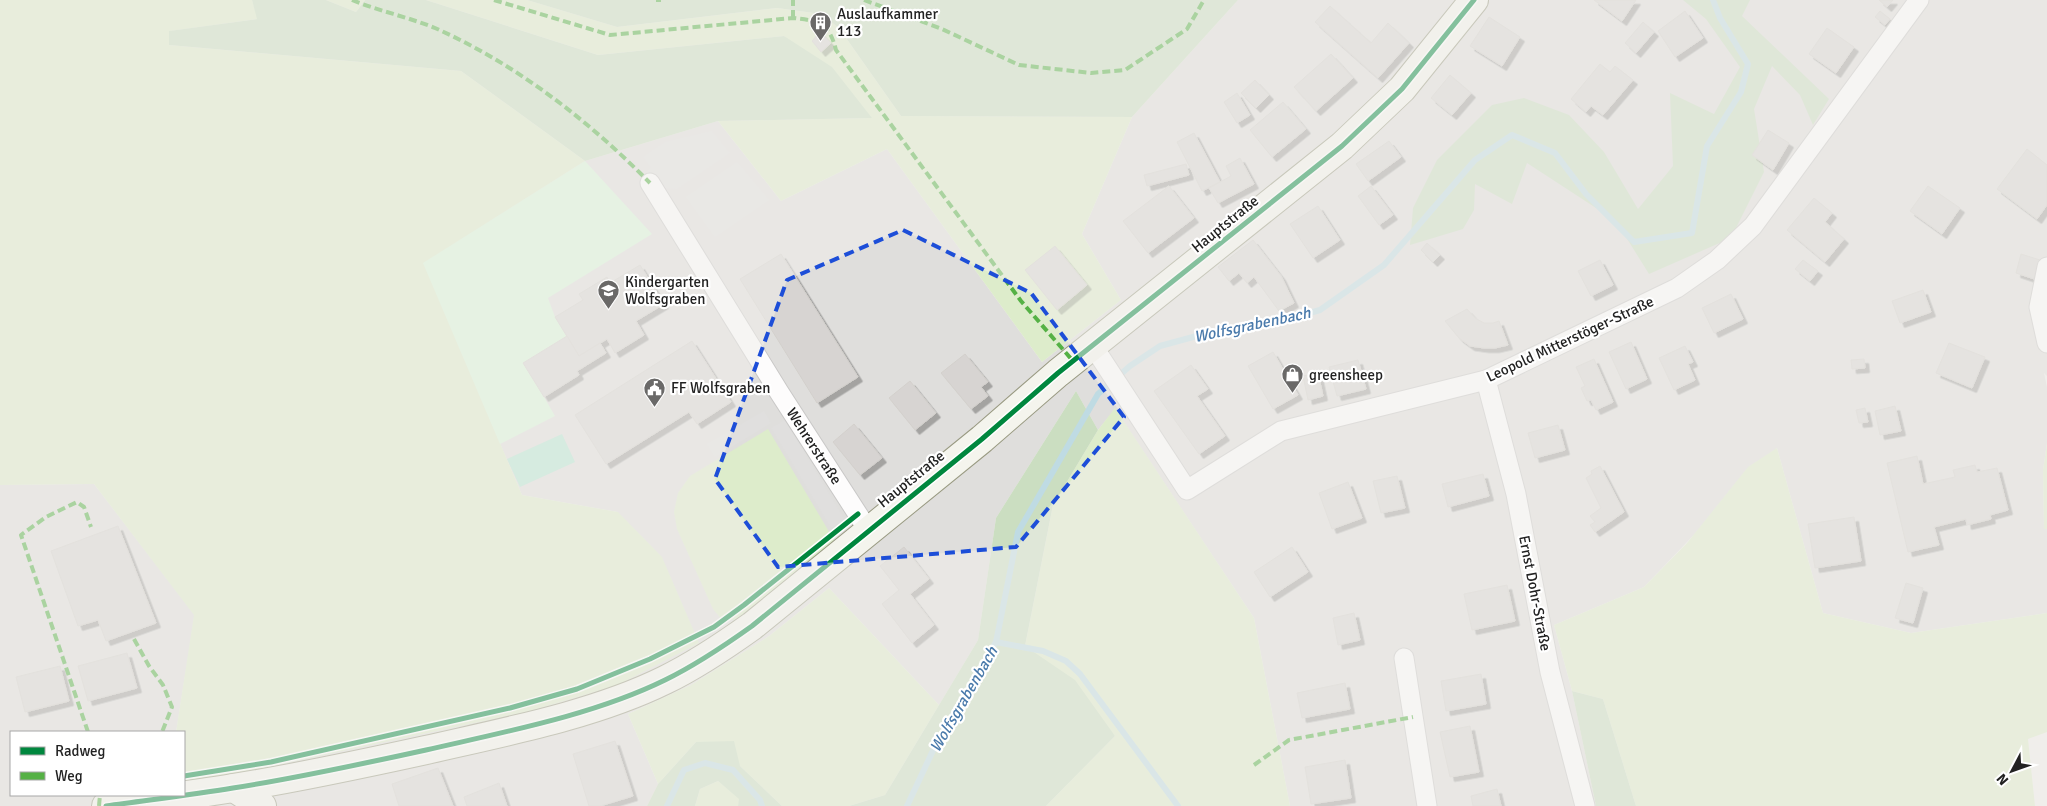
<svg xmlns="http://www.w3.org/2000/svg" width="2047" height="806" font-family="Signika,sans-serif">
	<defs>
		<filter id="shadow"><feDropShadow dx="4.5" dy="4.5" stdDeviation="0" flood-color="#0004"/></filter>
	</defs>
	<rect width="100%" height="100%" fill="#f0eeeb"/>
	<!-- residential -->
	<path fill="#dfdedc" d="M1238 0H2047V376L2044 373 2047 387V443L2043 470 2044 529H2047V613L1911 633 1823 613 1777 448 1644 587 1554 625 1572 691 1596 806H1290L1254 618 1115 409 1098 430 1076 391 996 518 978 640 939 705 829 588 769 636 691 685 628 714 658 784 647 806H0V485L94 484 195 615 176 732H11V795H184V781L211 779 618 512 522 495 423 263 585 161 718 121 781 201 887 149 1042 362 1121 300 1082 234 1132 117Z"/>
	<!-- grass -->
	<g fill="#ddeccb">
		<path d="M0 0H252L258 19 170 31 169 45 461 71 585 161 424 263 522 495 618 512 662 557 699 643 618 685 527 712 211 779 184 781V732H176L194 615 94 484 0 485Z"/>
		<path d="M326 0H365L356 12Z"/>
		<path d="M426 0H527L617 27 777 8 821 14 839 28 901 116 1132 117 1082 234 1121 300 1042 362 887 149 781 201 718 121 871 118 784 36 598 55Z"/>
		<path d="M1115 408 1254 618 1290 806H1046L1115 736 1025 646 1053 505 1098 430Z"/>
		<path d="M768 429 834 540 750 612 737 619 723 621 713 609 677 529 674 512 678 493 690 476Z"/>
		<path d="M2047 443V529H2044L2043 470Z"/>
		<path d="M1777 448 1823 613 1911 633 2047 613V732L2028 739 2035 806H1636L1603 699 1572 691 1554 625 1644 587 1687 543 1748 467Z"/>
		<path d="M829 588 939 705 885 795 849 806H782L740 766 696 742 658 784 628 714 691 685 769 636Z"/>
		<path d="M718 781 740 799 738 806H695L700 789Z"/>
	</g>
	<!-- forest -->
	<g fill="#cbdec1">
		<path d="M252 0H326L356 12 365 0H426L598 55 784 36 832 67 872 118 718 121 585 161 461 71 169 45V31L257 19Z"/>
		<path d="M527 0H1238L1132 117 901 116 839 28 821 14 777 8 617 27Z"/>
		<path d="M1683 0H1750L1742 16 1829 99 1813 125 1800 95 1772 66 1754 109 1764 172 1731 238 1649 274 1616 221 1527 163 1512 204 1475 184 1474 210 1463 229 1410 245 1413 208 1437 160 1492 105 1524 98 1569 115 1604 152 1638 209 1673 166 1670 93 1714 114 1740 67 1706 19Z"/>
		<path d="M1076 391 1098 430 1053 505 1025 646 1075 680 1115 736 1046 806H849L885 795 978 640 996 518Z"/>
		<path d="M1572 691 1603 699 1636 806H1596Z"/>
		<path d="M734 741 740 766 782 806H738L739 799 718 781 700 789 695 806H647L658 784 696 742Z"/>
	</g>
	<!-- park -->
	<path fill="#daf5da" d="M585 161 652 234 548 298 555 317 567 336 544 397 555 416 500 444 423 263Z"/>
	<!-- pitch -->
	<path fill="#b7e6d2" d="M562 434 575 462 520 487 507 459Z"/>
	<!-- parking -->
	<g fill="#e0dfde">
		<path d="M712 131 730 153 677 189 663 188 659 190 647 172 651 168 643 157 665 142Z"/>
		<path d="M737 162 769 200 715 237 686 197Z"/>
		<path d="M764 411 771 423 715 457 707 444Z"/>
		<path d="M785 420 845 520 831 528 771 428Z"/>
	</g>
	<g fill="none" stroke-linecap="round" stroke-linejoin="round">
		<!-- stream -->
		<g stroke="#bfdbe3" stroke-width="6">
			<path d="M996 642 1043 651 1066 661 1080 674 1178 806"/>
			<path d="M667 806 684 770 705 763 733 770 760 800 762 806"/>
			<path d="M907 806 937 742 996 642 1018 532 1098 394 1130 366 1160 346 1204 334 1288 319 1320 310 1384 265 1475 160 1512 135 1555 153 1586 194 1634 242 1692 233 1707 146 1741 92 1748 64 1720 18 1713 0"/>
		</g>
	</g>
	<!-- building -->
	<g fill="#d7d4d2" stroke="#d3d0cc" filter="url(#shadow)">
		<path d="M1594 0H1636L1622 21Z"/>
		<path d="M1879 0H1893L1887 7Z"/>
		<path d="M1330 6 1371 43 1388 23 1409 43 1378 78 1315 22Z"/>
		<path d="M1685 11 1703 38 1675 57 1658 31Z"/>
		<path d="M1880 11 1890 19 1885 25 1875 17Z"/>
		<path d="M1489 17 1520 37 1502 66 1470 46Z"/>
		<path d="M1643 22 1654 32 1636 53 1625 43Z"/>
		<path d="M1827 28 1854 47 1836 73 1809 54Z"/>
		<path d="M820 32 831 43 821 52 812 41Z"/>
		<path d="M1331 54 1353 78 1316 111 1294 87Z"/>
		<path d="M1600 64 1610 72 1615 66 1633 80 1603 115 1591 106 1586 112 1571 99Z"/>
		<path d="M1450 75 1471 93 1452 115 1431 98Z"/>
		<path d="M1255 80 1269 95 1256 108 1241 93Z"/>
		<path d="M1237 93 1250 115 1237 123 1224 102Z"/>
		<path d="M1283 102 1306 129 1272 157 1250 130Z"/>
		<path d="M1768 130 1789 143 1773 170 1752 155Z"/>
		<path d="M1194 133 1220 182 1202 191 1177 142Z"/>
		<path d="M1389 141 1401 157 1368 181 1356 164Z"/>
		<path d="M2027 149 2047 165V205L2037 219 1997 189Z"/>
		<path d="M1240 158 1254 184 1218 203 1209 188 1231 176 1226 166Z"/>
		<path d="M1186 164 1189 175 1147 186 1144 175Z"/>
		<path d="M1169 186 1194 218 1148 253 1123 221Z"/>
		<path d="M1371 186 1393 215 1379 225 1358 196Z"/>
		<path d="M1928 186 1960 208 1942 234 1910 211Z"/>
		<path d="M1814 198 1832 213 1825 222 1844 239 1825 262 1787 230Z"/>
		<path d="M1318 206 1340 240 1313 258 1290 224Z"/>
		<path d="M1253 240 1281 276 1294 303 1279 311 1254 277 1247 283 1239 273 1229 281 1218 267Z"/>
		<path d="M1427 243 1440 255 1433 262 1421 250Z"/>
		<path d="M1055 246 1087 285 1057 310 1025 270Z"/>
		<path d="M781 254 858 377 817 403 740 279Z"/>
		<path d="M2021 254 2040 260 2034 279 2016 273Z"/>
		<path d="M1600 260 1613 285 1591 296 1578 271Z"/>
		<path d="M1803 260 1818 271 1810 281 1795 269Z"/>
		<path d="M640 265 664 304 636 321 644 335 615 353 607 339 579 356 555 317 583 300 579 294 607 277 610 283Z"/>
		<path d="M1923 290 1931 312 1900 323 1892 301Z"/>
		<path d="M1731 294 1743 319 1714 333 1702 308Z"/>
		<path d="M1467 309 1475 318 1484 323H1493L1499 321 1508 345 1495 348H1484L1470 346 1459 338 1445 321Z"/>
		<path d="M567 336 579 356 600 343 606 353 577 371 579 375 544 397 523 363Z"/>
		<path d="M692 341 731 402 697 424 689 412 606 464 575 415Z"/>
		<path d="M1631 342 1647 379 1626 389 1609 352Z"/>
		<path d="M1949 343 1985 357 1972 388 1936 373Z"/>
		<path d="M1685 346 1693 362 1688 364 1695 380 1674 390 1659 358Z"/>
		<path d="M1273 352 1298 395 1273 409 1248 366Z"/>
		<path d="M965 354 988 382 981 387 988 396 971 409 941 373Z"/>
		<path d="M1594 359 1613 402 1596 410 1591 400 1587 401 1581 388 1585 386 1576 367Z"/>
		<path d="M1864 359 1865 368 1852 369 1851 360Z"/>
		<path d="M1358 360 1366 389 1337 396 1329 367Z"/>
		<path d="M1191 365 1208 389 1197 396 1225 436 1199 454 1154 391Z"/>
		<path d="M1318 373 1323 396 1308 400 1303 376Z"/>
		<path d="M910 381 936 413 915 430 889 398Z"/>
		<path d="M1895 406 1901 431 1880 435 1875 411Z"/>
		<path d="M1865 408 1868 422 1859 423 1856 410Z"/>
		<path d="M854 424 882 458 860 475 833 442Z"/>
		<path d="M1558 425 1565 450 1535 458 1528 433Z"/>
		<path d="M1917 456 1923 484 1955 477 1953 470 1975 465 1977 472 1997 468 2008 510 1990 515 1991 519 1967 525 1966 519 1934 527 1939 545 1908 552 1887 463Z"/>
		<path d="M1600 466 1624 512 1595 532 1590 525 1595 522 1590 516 1601 508 1586 478 1592 474 1591 471Z"/>
		<path d="M1483 474 1489 496 1448 507 1442 484Z"/>
		<path d="M1397 476 1405 508 1381 513 1373 481Z"/>
		<path d="M1348 482 1362 518 1332 529 1319 493Z"/>
		<path d="M1854 517 1861 561 1815 568 1808 524Z"/>
		<path d="M118 526 156 623 106 641 98 620 78 626 51 551Z"/>
		<path d="M904 547 929 579 910 594 934 625 912 643 882 604 899 590 880 566Z"/>
		<path d="M1292 547 1308 572 1270 597 1254 572Z"/>
		<path d="M1906 583 1923 588 1913 623 1895 618Z"/>
		<path d="M1507 585 1515 621 1472 630 1464 594Z"/>
		<path d="M1354 613 1360 640 1338 645 1333 618Z"/>
		<path d="M127 653 137 688 88 701 78 666Z"/>
		<path d="M60 666 69 701 25 712 16 677Z"/>
		<path d="M1481 674 1486 704 1446 711 1441 681Z"/>
		<path d="M1345 683 1350 709 1302 718 1297 693Z"/>
		<path d="M1470 726 1479 772 1450 777 1440 732Z"/>
		<path d="M615 741 633 796 600 806H589L573 754Z"/>
		<path d="M1345 760 1351 798 1311 804 1305 767Z"/>
		<path d="M438 768 453 806H399L392 784Z"/>
		<path d="M499 783 507 806H467L464 797Z"/>
		<path d="M1497 789 1501 806H1473L1471 796Z"/>
	</g>
	<g fill="none" stroke-linecap="round" stroke-linejoin="round">
		<defs>
			<g id="street">
				<path d="M650 183 779 392 868 530"/>
				<path d="M2047 267 2039 307 2047 343"/>
				<path d="M1093 346 1187 490 1281 431 1486 380 1677 288 1717 260 1753 226 1919 0"/>
				<path d="M1486 380 1516 494 1550 672 1585 806"/>
				<path d="M1404 658 1427 806"/>
			</g>
			<g id="secondary">
				<path d="M234 788 262 806"/>
				<path d="M106 806C148 800 191 795 233 788 298 778 362 764 426 750 504 732 594 715 665 680 696 665 724 646 752 626L982 439 1058 373 1342 146 1402 89 1474 0"/>
			</g>
		</defs>
		<!-- street casing -->
		<use href="#street" stroke="#c9c8c7" stroke-width="21"/>
		<!-- secondary casing -->
		<use href="#secondary" stroke="#999a82" stroke-width="30"/>
		<!-- street -->
		<use href="#street" stroke="#fdfcfc" stroke-width="19"/>
		<!-- secondary -->
		<use href="#secondary" stroke="#f4f4ed" stroke-width="28"/>
		<!-- quiet -->
		<g stroke="#55b145" stroke-width="4" stroke-dasharray="8 4" stroke-linecap="butt">
			<path d="M352 0C379 11 408 17 435 28 516 64 588 120 650 183"/>
			<path d="M494 0 610 35 793 18C820 21 829 23 836 50L1021 301 1073 361"/>
			<path d="M656 0H661"/>
			<path d="M864 0 942 29 1019 65 1091 73 1125 70 1187 29 1204 0"/>
			<path d="M793 18V0"/>
			<path d="M134 639 149 666 163 685 172 707 162 732"/>
			<path d="M88 732 21 535 46 517 77 502 84 507 91 527"/>
			<path d="M1254 765 1289 740 1413 717"/>
			<path d="M99 806 100 795"/>
		</g>
		<defs>
			<g id="cycleway">
				<path d="M184 776 271 762 510 708 577 689 650 659 714 627 744 605 858 514"/>
				<path d="M106 806C148 800 191 795 233 788 298 778 362 764 426 750 504 732 594 715 665 680 696 665 724 646 752 626L982 439 1058 373 1342 146 1402 89 1474 0"/>
			</g>
		</defs>
		<!-- cycleway casing -->
		<use href="#cycleway" stroke="#fff" stroke-width="8"/>
		<!-- cycleway -->
		<use href="#cycleway" stroke="#00873e" stroke-width="5"/>
	</g>
	<!-- marked area -->
	<path d="M0 0H2047V806H0ZM903 230 1031 293 1124 417 1016 547 778 567 715 479 787 280Z" fill="#f0eeeb" fill-opacity=".55" fill-rule="evenodd"/>
	<path fill="none" stroke="#1d4ed8" stroke-width="4" stroke-dasharray="10 6" stroke-linejoin="round" d="M903 230 1031 293 1124 417 1016 547 778 567 715 479 787 280Z"/>
	<!-- icons -->
	<defs>
		<symbol id="building-pin" viewBox="-11 -11 22 30"><path d="M0 17L-7.5 6A9.5 9.5 0 1 1 7.5 6Z" fill="#6a6968" stroke="#fff"/><path d="M-4-6H4V6H1V3H-1V6H-4ZM-2.5-4.3h1.7v1.8h-1.7ZM.8-4.3h1.7v1.8H.8ZM-2.5-1h1.7V.8h-1.7ZM.8-1h1.7V.8H.8Z" fill="#fff"/></symbol>
		<symbol id="school-pin" viewBox="-11 -11 22 30"><path d="M0 17L-7.5 6A9.5 9.5 0 1 1 7.5 6Z" fill="#6a6968" stroke="#fff"/><path d="M0-5L7-2L0 1L-7-2ZM-4 1L0 2.5L4 1V4Q0 6-4 4Z" fill="#fff"/></symbol>
		<symbol id="shop-pin" viewBox="-11 -11 22 30"><path d="M0 17L-7.5 6A9.5 9.5 0 1 1 7.5 6Z" fill="#6a6968" stroke="#fff"/><path d="M-5-2.5h2.3a2.7 3.5 0 0 1 5.4 0H5L5.5 6h-11ZM-1.5-2.5h3a1.5 2.3 0 0 0-3 0Z" fill="#fff"/></symbol>
		<symbol id="civic-pin" viewBox="-11 -11 22 30"><path d="M0 17L-7.5 6A9.5 9.5 0 1 1 7.5 6Z" fill="#6a6968" stroke="#fff"/><path d="M-.6-6.5H3V-4.5H.6V-3L4-1V1h2V6H-6V1h2V-1L-.6-3ZM-1.2 2.5V6h2.4V2.5Z" fill="#fff"/></symbol>
	</defs>
	<g fill-rule="evenodd">
		<use href="#building-pin" x="808" y="10" width="25" height="34"/>
		<use href="#school-pin" x="596" y="278" width="25" height="34"/>
		<use href="#shop-pin" x="1280" y="362" width="25" height="34"/>
		<use href="#civic-pin" x="642" y="376" width="25" height="34"/>
	</g>
	<g text-anchor="middle" stroke-width="4.5" stroke-linejoin="round" paint-order="stroke">
		<!-- poi labels -->
		<g font-size="15" fill="#222" stroke="#fff" text-anchor="start">
			<text x="837" y="19">Auslaufkammer<tspan x="837" dy="17">113</tspan></text>
			<text x="625" y="287">Kindergarten<tspan x="625" dy="17">Wolfsgraben</tspan></text>
			<text x="1309" y="380">greensheep</text>
			<text x="671" y="393">FF Wolfsgraben</text>
		</g>
		<!-- street labels -->
		<g font-size="15" fill="#222" stroke="#fff">
			<text transform="translate(1225 224) rotate(-39)" y="5">Hauptstraße</text>
			<text transform="translate(1570 339) rotate(-25)" y="5">Leopold Mitterstöger-Straße</text>
			<text transform="translate(814 446) rotate(57)" y="5">Wehrerstraße</text>
			<text transform="translate(911 479) rotate(-39)" y="5">Hauptstraße</text>
			<text transform="translate(1535 593) rotate(79)" y="5">Ernst Dohr-Straße</text>
		</g>
		<!-- water labels -->
		<g font-size="16" font-style="italic" fill="#4a7aab" stroke="#fff">
			<text transform="translate(1252 324) rotate(-12)" y="6">Wolfsgrabenbach</text>
			<text transform="translate(963 699) rotate(-60)" y="6">Wolfsgrabenbach</text>
		</g>
	</g>
	<!-- legend -->
	<rect x="10" y="731" width="175" height="65" fill="#ffffff" stroke="#a7a7a7"/>
	<rect x="20" y="747" width="25" height="8" fill="#00873e" stroke="#a7a7a7"/>
	<text x="55" y="756" font-size="15" fill="#222222">Radweg</text>
	<rect x="20" y="772" width="25" height="8" fill="#55b145" stroke="#a7a7a7"/>
	<text x="55" y="781" font-size="15" fill="#222222">Weg</text>
	<!-- north arrow -->
	<g transform="translate(2012 771) rotate(229)" stroke="#ffffff" stroke-width="4" paint-order="stroke">
	<path d="M0-4L9 19L0 12L-9 19Z" fill="#222222"/>
	<text y="-8" font-size="14" font-weight="bold" text-anchor="middle" fill="#222222">N</text>
	</g>
</svg>
